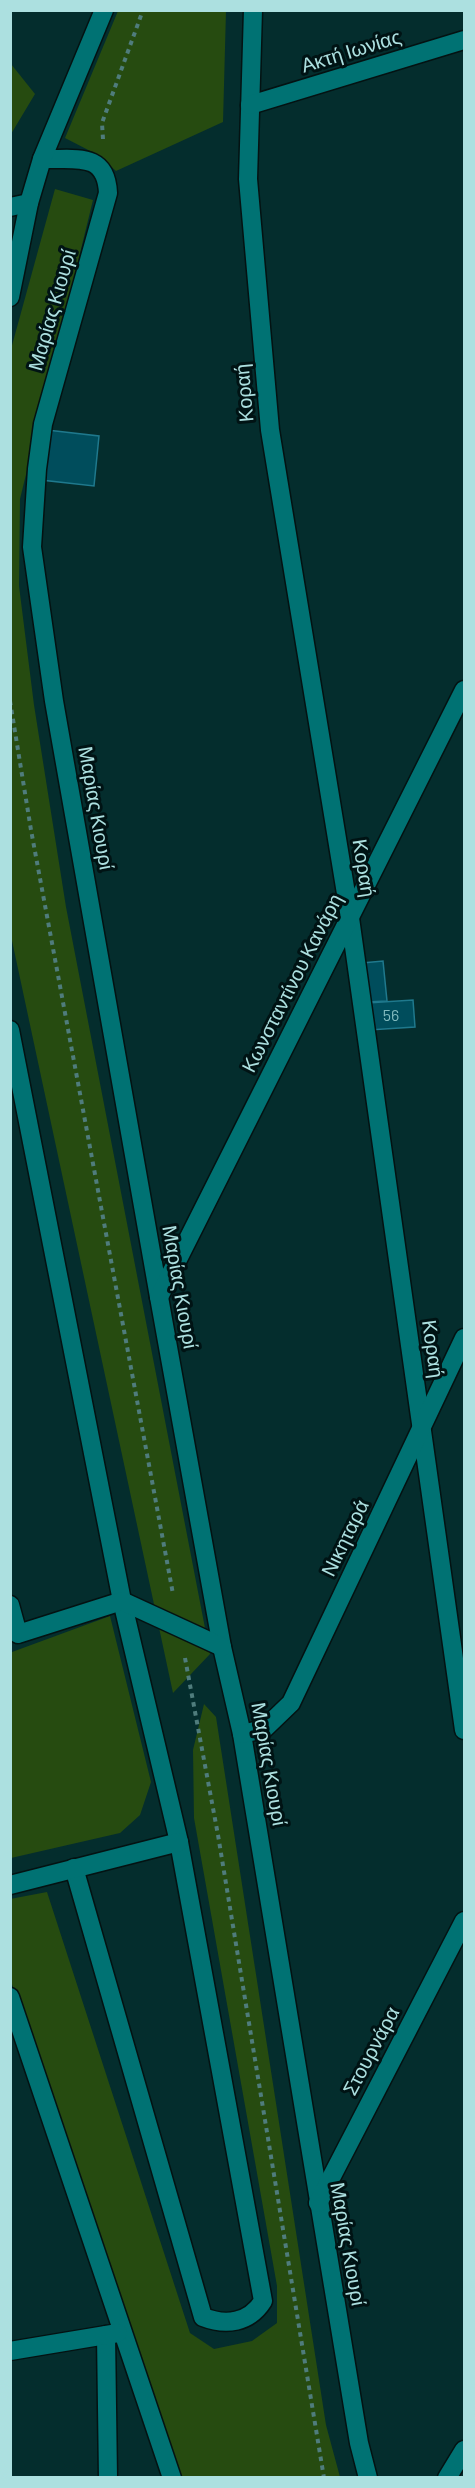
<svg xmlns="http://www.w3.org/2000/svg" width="475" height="2488" font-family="Barlow,sans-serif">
	<rect width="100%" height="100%" fill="#042d2d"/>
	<!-- green -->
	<g fill="#264b10">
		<path d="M118 11H226L223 122 116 171 98 155 65 138Z"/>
		<path d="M11 64 35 94 11 134Z"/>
		<path d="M55 189 93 200 20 499 19 586 34 705 66 907 210 1654 173 1693 11 936V349Z"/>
		<path d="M110 1616 151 1782 140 1815 120 1833 11 1858V1649L12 1652Z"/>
		<path d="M204 1704 216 1717 326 2425 340 2477H177L123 2332 11 1981 10 1899 47 1892 190 2333 214 2349 252 2341 277 2323V2286L194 1818 193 1750Z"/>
	</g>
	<!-- building -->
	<g fill="#004d5c" stroke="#1f798d" stroke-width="1.5">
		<path d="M47 430 99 436 94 486 41 480Z"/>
		<path d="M383 961 387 1001 366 1002 362 963Z"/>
		<path d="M413 1000 415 1027 369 1030 367 1003Z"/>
	</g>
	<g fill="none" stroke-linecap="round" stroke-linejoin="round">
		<defs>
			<g id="street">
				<path d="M253 10 248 179 270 430 350 918 464 1730"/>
				<path d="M250 105 464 40"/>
				<path d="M42 159C75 160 106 151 108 193L43 424 37 469 32 547 54 701 159 1297 222 1647 242 1734 359 2443 368 2478"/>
				<path d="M10 207 29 203"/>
				<path d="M10 297 29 203 42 159 104 10"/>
				<path d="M10 1030 122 1601 179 1842 263 2301C249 2323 226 2326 203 2317L74 1868"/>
				<path d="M159 1297 464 690"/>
				<path d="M10 1605 18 1634 122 1601 222 1647"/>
				<path d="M242 1734 264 1729 291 1703 464 1338"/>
				<path d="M10 1885 179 1842"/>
				<path d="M10 1997 172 2478"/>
				<path d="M318 2203 464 1921"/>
				<path d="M106 2335 108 2478"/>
				<path d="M10 2351 118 2333"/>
				<path d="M447 2478 464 2450"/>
			</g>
		</defs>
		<!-- street casing -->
		<use href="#street" stroke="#041212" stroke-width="21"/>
		<!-- path -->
		<g stroke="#4f7c7c" stroke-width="4" stroke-dasharray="4.5 4.5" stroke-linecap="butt">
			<path d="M103 139 102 123 143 10"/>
			<path d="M10 701 31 830 173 1594"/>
			<path d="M185 1658 218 1835 324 2478"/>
		</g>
		<!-- street -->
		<use href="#street" stroke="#007273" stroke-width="18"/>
	</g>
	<g text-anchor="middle" stroke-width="6" stroke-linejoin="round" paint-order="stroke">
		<!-- number labels -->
		<g font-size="16" fill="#81bbbf">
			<text x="391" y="1021">56</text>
		</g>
		<!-- street labels -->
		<g font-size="20" fill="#ace0e0" stroke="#001314">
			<text transform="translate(351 51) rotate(-17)" y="7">Ακτή Ιωνίας</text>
			<text transform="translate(52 310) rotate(-74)" y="7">Μαρίας Κιουρί</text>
			<text transform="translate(244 393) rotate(-95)" y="7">Κοραή</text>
			<text transform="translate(96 808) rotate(80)" y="7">Μαρίας Κιουρί</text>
			<text transform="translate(364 868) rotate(81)" y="7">Κοραή</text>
			<text transform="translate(292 983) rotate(-63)" y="7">Κωνσταντίνου Κανάρη</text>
			<text transform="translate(180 1287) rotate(80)" y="7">Μαρίας Κιουρί</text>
			<text transform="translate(433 1349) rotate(82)" y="7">Κοραή</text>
			<text transform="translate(345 1538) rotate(-64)" y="7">Νικηταρά</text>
			<text transform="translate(269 1764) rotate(80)" y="7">Μαρίας Κιουρί</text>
			<text transform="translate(371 2051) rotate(-62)" y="7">Στουρνάρα</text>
			<text transform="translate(348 2244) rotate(80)" y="7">Μαρίας Κιουρί</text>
		</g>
	</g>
	<!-- border -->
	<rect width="475" height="2488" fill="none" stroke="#ace0e0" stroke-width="24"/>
</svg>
